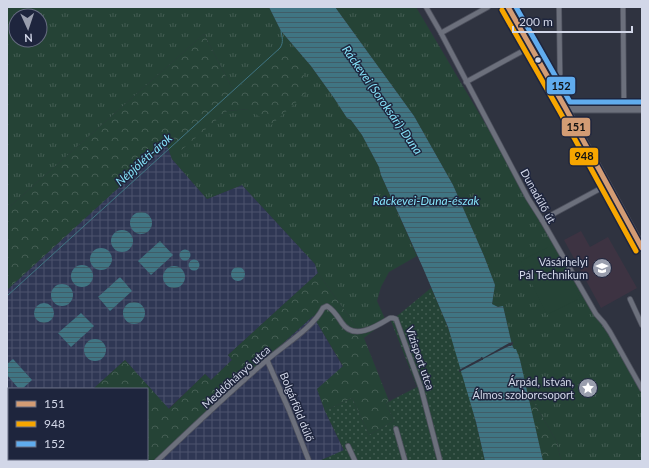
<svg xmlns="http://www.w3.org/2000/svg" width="649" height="468" font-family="Lato,sans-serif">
	<defs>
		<pattern id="industrial-grid" width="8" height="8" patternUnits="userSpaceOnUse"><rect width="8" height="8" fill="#2f3754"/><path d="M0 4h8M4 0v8" fill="none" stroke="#4c536d"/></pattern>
		<pattern id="grass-tufts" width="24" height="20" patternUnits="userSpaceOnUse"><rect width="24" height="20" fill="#254336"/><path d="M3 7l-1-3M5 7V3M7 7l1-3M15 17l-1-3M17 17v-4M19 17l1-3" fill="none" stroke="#445d53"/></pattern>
		<pattern id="forest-crowns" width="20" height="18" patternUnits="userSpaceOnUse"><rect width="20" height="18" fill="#254336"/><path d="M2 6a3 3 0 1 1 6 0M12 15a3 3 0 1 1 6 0" fill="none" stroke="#445d53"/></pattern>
		<pattern id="garden-dots" width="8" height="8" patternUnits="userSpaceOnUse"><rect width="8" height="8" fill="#254336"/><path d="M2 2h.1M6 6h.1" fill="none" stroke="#445d53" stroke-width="1.8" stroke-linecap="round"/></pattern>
		<pattern id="water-rules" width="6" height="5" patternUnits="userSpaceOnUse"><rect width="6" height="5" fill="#407583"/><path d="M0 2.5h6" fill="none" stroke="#405d68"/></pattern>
	</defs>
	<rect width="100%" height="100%" fill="#2f3340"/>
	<!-- industrial -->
	<g fill="url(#industrial-grid)">
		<path d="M164 146 168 148 172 159 207 199 242 185 315 264 318 273 228 355 232 360 211 380 205 374 168 409 125 360 93 389H9V399L7 397V290Z"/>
		<path d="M313 316 343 367 317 389 325 411 344 451 319 461H153Z"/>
	</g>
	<!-- education -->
	<path fill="#3d3342" d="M581 231 590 247 608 237 637 288 601 308 564 240Z"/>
	<!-- grass -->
	<g fill="url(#grass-tufts)" fill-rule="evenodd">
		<path d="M7 7H269L281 31 311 66 334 98 347 118 351 120 362 135 379 167 381 175 417 256 389 272 381 287 377 301 386 321 364 338 318 273 315 264 242 185 207 199 172 159 168 148 164 146 178 152 227 111 249 109 234 92 204 34 7 209ZM16 16H40V40H16Z"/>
		<path d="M335 7H416L642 388V461H561L557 442 533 401 529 402 520 360 512 345 503 306 498 307 492 304 495 285 484 256 453 185 414 116Z"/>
	</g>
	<!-- forest -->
	<g fill="url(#forest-crowns)">
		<path d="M204 34 234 92 286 43 311 89 271 125 249 109 227 111 178 153 164 146 7 290V209Z"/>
		<path d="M318 273 364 338 389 401 386 403 394 421 369 435 352 398 325 411 317 389 343 366 313 316 153 461H7V397L9 399V459H147V389H93L125 360 169 409 205 374 211 380 232 360 228 355Z"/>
		<path d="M533 401 557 442 561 461H543L529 402Z"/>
	</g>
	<!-- park -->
	<path fill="#254336" d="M550 246 580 298 547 315 521 261Z"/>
	<!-- garden -->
	<path fill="url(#garden-dots)" d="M431 288C437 301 443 315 448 328 463 371 475 416 485 461H319L344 450 325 411 352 398 369 435 394 421 386 403 417 387 391 321Z"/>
	<!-- water -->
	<g fill="url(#water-rules)">
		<path d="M269 7H335L414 116 453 185 484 256 495 285 492 304 498 307 503 306 512 345 514 349H516L520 360 543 461H485L476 422 448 327 423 268 381 175 379 167 362 135 351 120 347 118 334 98 311 66 281 31Z"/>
		<circle cx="141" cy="223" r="11"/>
		<circle cx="122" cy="241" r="11"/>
		<path d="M160 241 173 255 151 275 138 261Z"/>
		<circle cx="101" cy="259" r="11"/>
		<circle cx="185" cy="255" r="5.5"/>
		<circle cx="194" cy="265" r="5.5"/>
		<circle cx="82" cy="276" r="11"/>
		<circle cx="174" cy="277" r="11"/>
		<circle cx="238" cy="274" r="7"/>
		<path d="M120 277 132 291 110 311 98 297Z"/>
		<circle cx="62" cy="295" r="11"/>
		<circle cx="134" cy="313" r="11"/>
		<circle cx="44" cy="313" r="10"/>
		<path d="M81 313 94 326 71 347 58 333Z"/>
		<circle cx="95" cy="350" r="11"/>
		<path d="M13 359 32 380 22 389H19L7 375V364Z"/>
	</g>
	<!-- pier -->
	<path fill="#2f3340" d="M513 342V344L511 346H509L483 359V360H482L459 372V370L481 358V357H482L483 358 509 343H510Z"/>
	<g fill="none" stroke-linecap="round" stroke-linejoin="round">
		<!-- stream -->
		<path stroke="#407583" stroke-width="1" d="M7 296 280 48C284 42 282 37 281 31"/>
		<defs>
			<g id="street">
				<path d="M426 7 441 33 528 198 542 220 596 314 604 323 610 332 642 389"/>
				<path d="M623 7 624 109"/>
				<path d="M441 33 488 7"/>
				<path d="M466 82 530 47"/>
				<path d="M552 85 558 80 560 74 559 7"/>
				<path d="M542 220 607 185"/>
				<path d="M630 299 642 325"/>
				<path d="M267 360 289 410 309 461"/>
				<path d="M396 429 405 461"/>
				<path d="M348 446 355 461"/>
				<path d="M157 461C193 427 229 392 267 360 284 345 313 328 323 308L327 306C334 310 338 317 342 323 354 341 377 326 390 318H393L396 319 421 388 440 461"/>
			</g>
			<g id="secondary">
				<path d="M508 7 566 109 642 248"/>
				<path d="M566 109H642"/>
			</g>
		</defs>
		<!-- street casing -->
		<use href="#street" stroke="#4d505d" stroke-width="6"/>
		<!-- secondary casing -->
		<use href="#secondary" stroke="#4d505d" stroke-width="9"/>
		<!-- street -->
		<use href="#street" stroke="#6c707c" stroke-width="4.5"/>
		<!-- secondary -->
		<use href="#secondary" stroke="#6c707c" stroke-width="7"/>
		<defs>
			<path id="bus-1" d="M508 7 566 109 642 248"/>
			<path id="bus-2" d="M502 10 560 112 636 251"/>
			<path id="bus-3" d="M516 7 570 102H642"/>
		</defs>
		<!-- bus-1 casing -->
		<use href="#bus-1" stroke="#1e253d" stroke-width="8"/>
		<!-- bus-2 casing -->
		<use href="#bus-2" stroke="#1e253d" stroke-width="8"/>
		<!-- bus-3 casing -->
		<use href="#bus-3" stroke="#1e253d" stroke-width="8"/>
		<!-- bus-1 -->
		<use href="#bus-1" stroke="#d39c74" stroke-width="5"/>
		<!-- bus-2 -->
		<use href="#bus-2" stroke="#f7a600" stroke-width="5"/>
		<!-- bus-3 -->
		<use href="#bus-3" stroke="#60acee" stroke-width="5"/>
	</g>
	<!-- icons -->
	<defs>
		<symbol id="school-disc" viewBox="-11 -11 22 22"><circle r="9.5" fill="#999ead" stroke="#1e253d"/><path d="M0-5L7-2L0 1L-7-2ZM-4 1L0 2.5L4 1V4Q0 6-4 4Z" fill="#fff"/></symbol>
		<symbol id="sight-disc" viewBox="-11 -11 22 22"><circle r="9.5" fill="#999ead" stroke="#1e253d"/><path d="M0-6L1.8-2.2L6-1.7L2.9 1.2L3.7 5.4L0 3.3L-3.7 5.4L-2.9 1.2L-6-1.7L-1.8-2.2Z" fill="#fff"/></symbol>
	</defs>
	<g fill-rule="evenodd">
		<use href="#school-disc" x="591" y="257" width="22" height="22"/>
		<use href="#sight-disc" x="577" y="377" width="22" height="22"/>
	</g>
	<!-- markers -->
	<circle fill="#d2d7e8" stroke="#1e253d" stroke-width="1.5" cx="538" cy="60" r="3.5"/>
	<g text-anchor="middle" stroke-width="3" stroke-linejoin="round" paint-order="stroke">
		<!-- street labels -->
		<g font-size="11" fill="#d2d7e8" stroke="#1e253d">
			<text transform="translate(538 196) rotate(61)" y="4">Dunadűlő út</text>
			<text transform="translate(420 358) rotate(71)" y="4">Vízisport utca</text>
			<text transform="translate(236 377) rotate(-42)" y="4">Meddőhányó utca</text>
			<text transform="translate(297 407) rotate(68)" y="4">Bolgárföld dűlő</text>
		</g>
		<!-- poi labels -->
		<g font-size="11" fill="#d2d7e8" stroke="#1e253d" text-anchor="end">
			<text x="588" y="266">Vásárhelyi<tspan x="588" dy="13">Pál Technikum</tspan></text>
			<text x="574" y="386">Árpád, István,<tspan x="574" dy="13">Álmos szoborcsoport</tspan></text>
		</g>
		<!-- water labels -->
		<g font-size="12" font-style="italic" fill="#84e2f8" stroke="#1e253d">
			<text transform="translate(382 100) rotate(55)" y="4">Ráckevei (Soroksári)-Duna</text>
			<text transform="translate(144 160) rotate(-42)" y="4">Népjóléti-árok</text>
			<text x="426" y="205">Ráckevei-Duna-észak</text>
		</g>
	</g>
	<g stroke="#1e253d" stroke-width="1.5">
		<rect x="546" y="76" width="30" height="19" rx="4" fill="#60acee"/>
		<rect x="561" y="117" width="30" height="20" rx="4" fill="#d39c74"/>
		<rect x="569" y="147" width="30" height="19" rx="4" fill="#f7a600"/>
	</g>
	<g font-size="11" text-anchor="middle" font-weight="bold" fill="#111">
		<text x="561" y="90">152</text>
		<text x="576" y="131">151</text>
		<text x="584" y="160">948</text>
	</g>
	<!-- border -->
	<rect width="649" height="468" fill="none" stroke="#d2d7e8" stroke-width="16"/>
	<!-- legend -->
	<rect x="8" y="388" width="140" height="72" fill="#1e253d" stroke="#666c81"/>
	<rect x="16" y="401" width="20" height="6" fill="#d39c74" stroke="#666c81"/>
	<text x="44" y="408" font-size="12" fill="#d2d7e8">151</text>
	<rect x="16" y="421" width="20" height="6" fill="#f7a600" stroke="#666c81"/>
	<text x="44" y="428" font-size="12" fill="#d2d7e8">948</text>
	<rect x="16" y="441" width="20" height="6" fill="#60acee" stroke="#666c81"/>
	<text x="44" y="448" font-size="12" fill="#d2d7e8">152</text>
	<!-- north arrow -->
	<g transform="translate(28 28) rotate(177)"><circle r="19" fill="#1e253d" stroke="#666c81"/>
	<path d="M0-3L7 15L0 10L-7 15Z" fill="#999ead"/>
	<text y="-6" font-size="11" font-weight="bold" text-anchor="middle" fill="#d2d7e8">N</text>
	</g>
	<!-- scale -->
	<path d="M513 26v6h119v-6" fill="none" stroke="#d2d7e8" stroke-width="2"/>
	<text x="519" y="26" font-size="12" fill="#d2d7e8" stroke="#1e253d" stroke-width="3" paint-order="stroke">200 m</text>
</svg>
